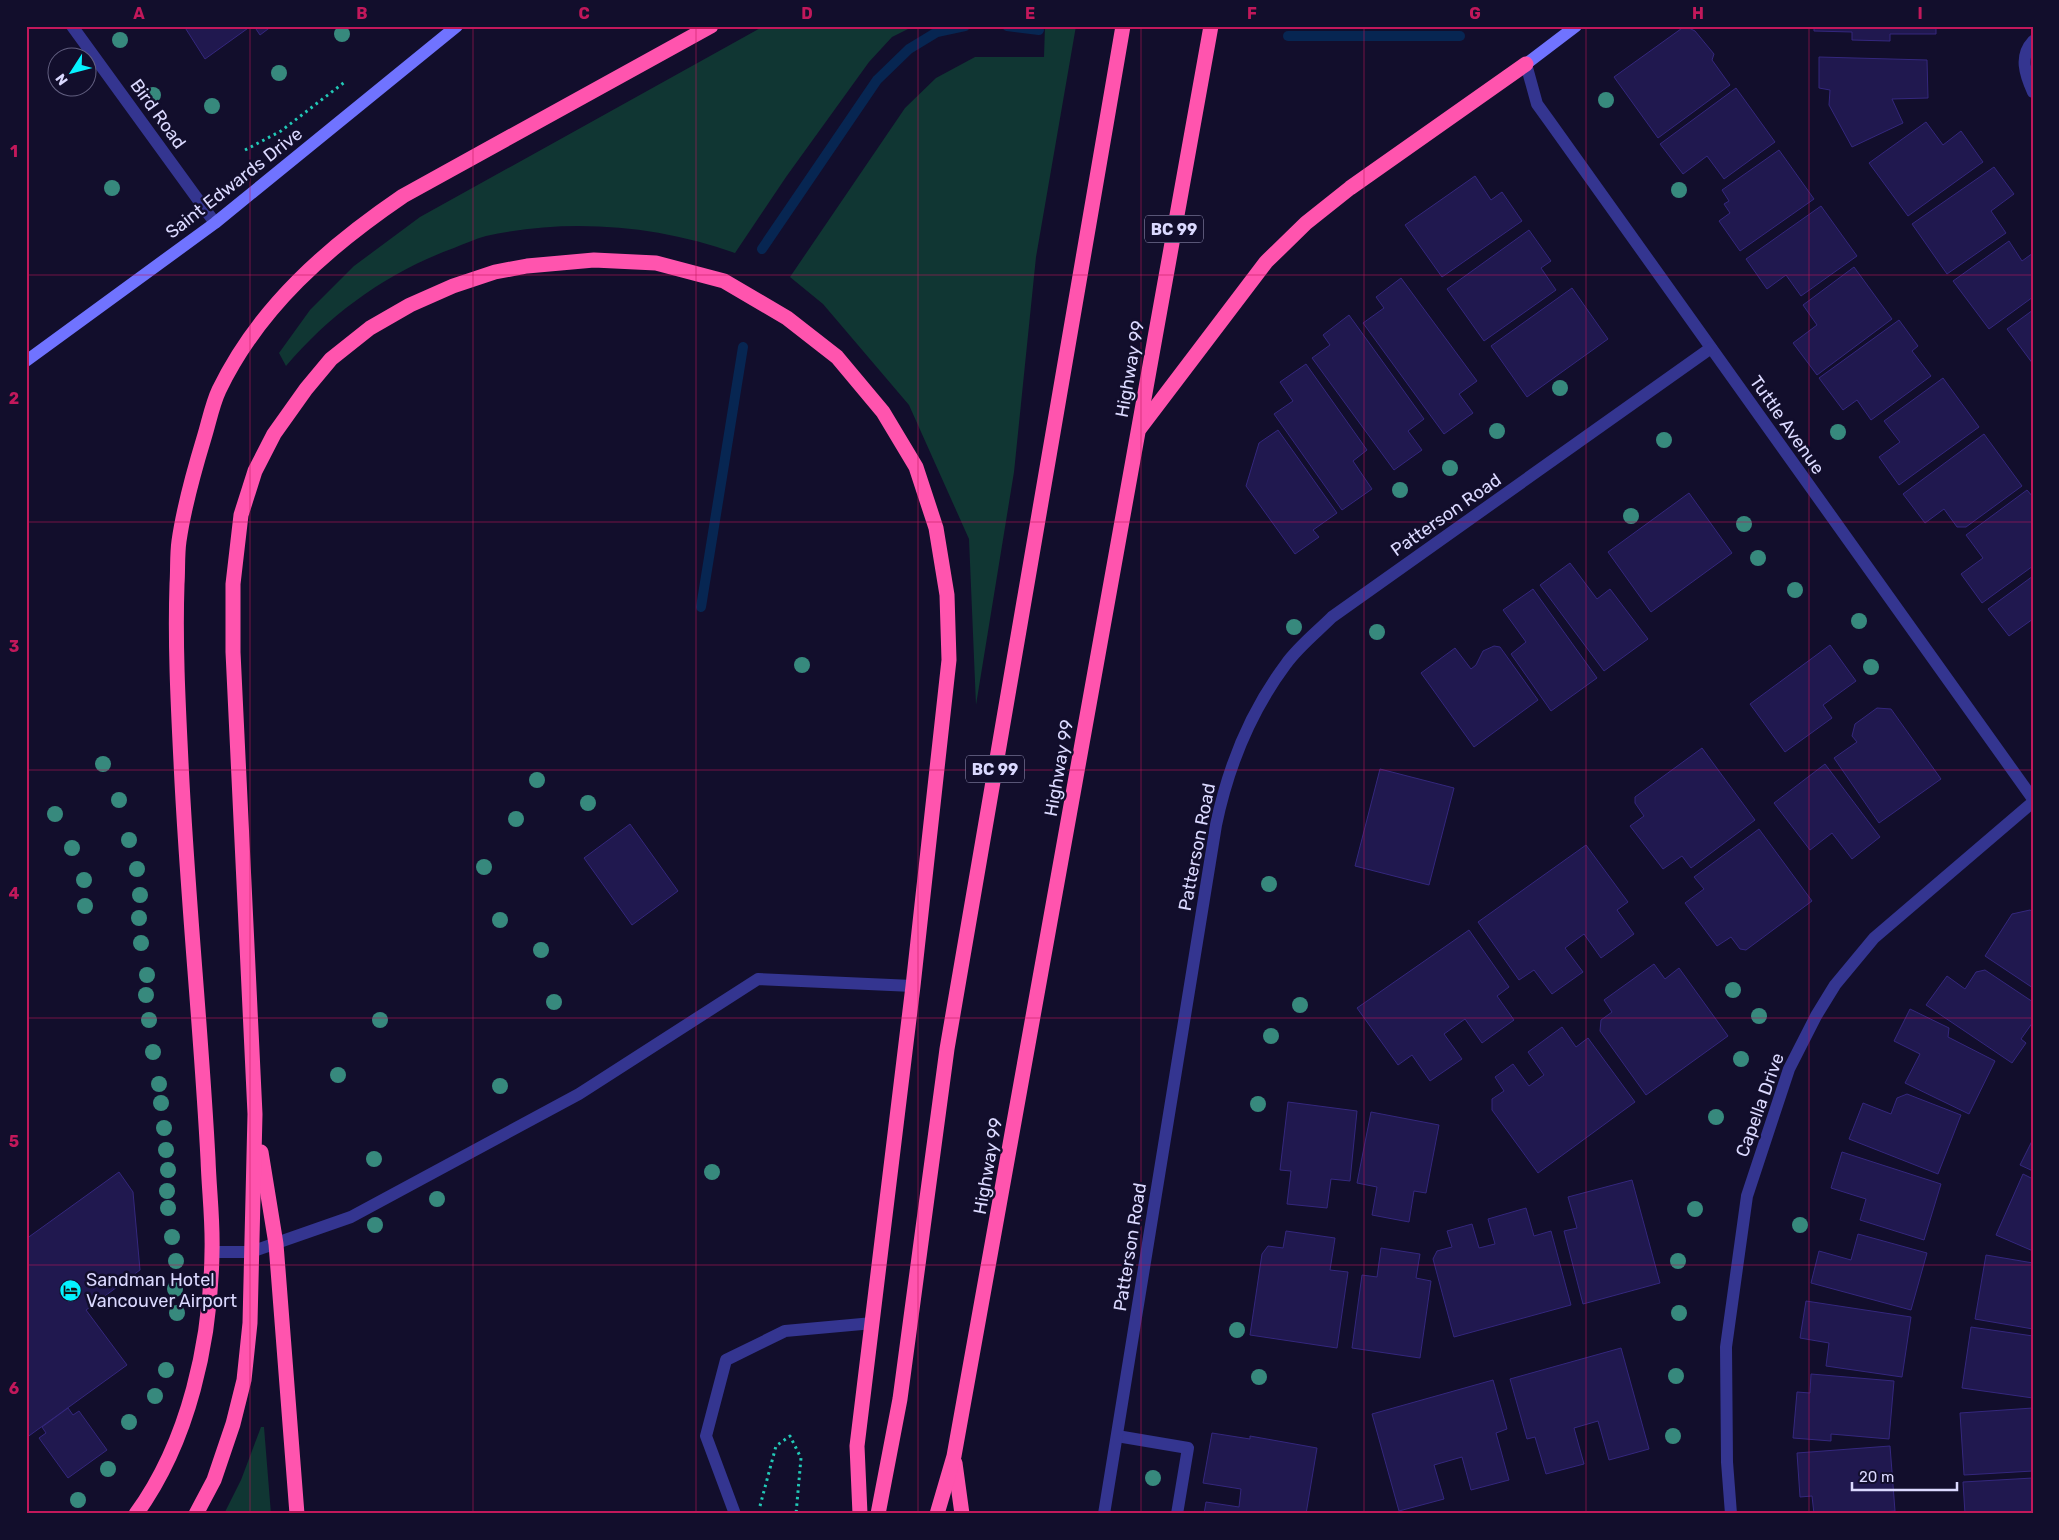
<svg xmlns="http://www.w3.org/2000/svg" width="2059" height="1540" font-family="Rubik,sans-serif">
	<rect width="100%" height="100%" fill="#120e2c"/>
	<!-- green -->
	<g fill="#103633">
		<path d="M764 26H914L892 37 869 62 786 177 735 253C656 225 568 218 486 236 475 239 464 244 454 248 388 272 331 313 286 366L279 353 310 310 354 266 420 217Z"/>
		<path d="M1045 26H1076L1036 257 1014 472 976 705 969 539 909 405 823 304 790 277 905 108 936 78 975 57H1044Z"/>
		<path d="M261 1427H264L271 1514H224L241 1480Z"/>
	</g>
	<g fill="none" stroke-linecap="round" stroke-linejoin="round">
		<!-- stream -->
		<g stroke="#072652" stroke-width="10">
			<path d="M1007 26 1039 30"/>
			<path d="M1288 36H1460"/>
			<path d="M762 249 877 80 909 49 937 32 965 26"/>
			<path d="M701 607 743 347"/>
		</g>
	</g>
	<!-- building -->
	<g fill="#20184f" stroke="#34277d">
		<path d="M184 26H251L205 59Z"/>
		<path d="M254 26H272L260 35Z"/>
		<path d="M1685 26 1695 31 1714 54 1712 60 1730 85 1658 138 1614 77Z"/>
		<path d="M1814 26H1936V34H1890V41L1852 40V32L1814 31Z"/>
		<path d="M1819 57 1927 60 1928 98 1892 99 1903 123 1852 147 1829 105 1830 90 1819 88Z"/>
		<path d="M1736 88 1775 142 1724 179 1707 156 1683 174 1660 144Z"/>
		<path d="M1926 122 1943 145 1961 131 1983 162 1908 216 1869 163Z"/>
		<path d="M1779 150 1814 199 1740 251 1719 221 1730 213 1724 204 1729 201 1722 190Z"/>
		<path d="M1994 167 2014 194 1991 211 2006 233 1947 274 1912 224Z"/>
		<path d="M1475 176 1491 200 1502 192 1522 221 1442 277 1405 225Z"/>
		<path d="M1821 206 1857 256 1801 296 1786 275 1767 289 1746 259Z"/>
		<path d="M1529 230 1551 261 1541 268 1556 290 1484 341 1447 289Z"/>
		<path d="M2009 241 2022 261 2033 253V297L1989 329 1953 281Z"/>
		<path d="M1854 267 1892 319 1817 375 1793 343 1817 325 1803 305Z"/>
		<path d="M1401 278 1477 381 1459 394 1473 413 1444 434 1363 323 1384 308 1376 297Z"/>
		<path d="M1572 288 1608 339 1527 397 1491 346Z"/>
		<path d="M2033 310V364L2007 329Z"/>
		<path d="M1349 315 1424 419 1408 431 1422 450 1394 470 1312 358 1330 345 1323 335Z"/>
		<path d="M1899 320 1918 346 1912 351 1931 376 1871 420 1857 400 1843 410 1819 378Z"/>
		<path d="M1306 364 1367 450 1353 461 1372 489 1342 510 1274 414 1293 401 1280 382Z"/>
		<path d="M1943 378 1979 427 1899 485 1879 457 1900 442 1884 421Z"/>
		<path d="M1278 430 1337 513 1313 530 1319 537 1295 554 1246 486 1259 443Z"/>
		<path d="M1984 434 2022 486 1966 527H1957L1944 509 1925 523 1903 494Z"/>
		<path d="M2027 490 2033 497V566L1982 603 1961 574 1983 558 1966 535Z"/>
		<path d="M1689 493 1732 553 1651 612 1608 552Z"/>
		<path d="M1570 563 1597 599 1610 589 1648 639 1604 671 1540 585Z"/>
		<path d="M2033 576V619L2009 636 1988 609Z"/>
		<path d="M1533 589 1597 678 1551 711 1511 654 1526 642 1503 610Z"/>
		<path d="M1830 645 1856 681 1823 705 1832 718 1785 752 1750 704Z"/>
		<path d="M1494 646 1500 647 1538 700 1474 747 1421 673 1455 648 1471 669 1476 665 1483 651Z"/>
		<path d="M1877 708 1891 709 1941 779 1879 823 1834 758 1857 742 1852 736 1855 724Z"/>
		<path d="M1702 748 1755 820 1691 868 1682 856 1663 869 1630 826 1644 816 1635 803V797Z"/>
		<path d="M1825 764 1880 837 1852 859 1832 833 1810 850 1774 803Z"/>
		<path d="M1380 769 1454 788 1429 885 1355 866Z"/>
		<path d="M630 824 678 891 632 925 584 858Z"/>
		<path d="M1759 829 1812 901 1746 950 1740 949 1731 937 1717 946 1685 903 1704 889 1694 877Z"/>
		<path d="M1586 845 1628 902 1617 910 1634 934 1601 958 1584 934 1565 948 1583 972 1552 994 1534 970 1519 980 1478 922Z"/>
		<path d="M2030 910 2033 912V988L1985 956 2012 914Z"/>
		<path d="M1469 930 1509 987 1497 996 1514 1020 1482 1043 1465 1019 1444 1034 1462 1059 1430 1081 1412 1055 1398 1065 1357 1008Z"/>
		<path d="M1654 964 1665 979 1679 968 1728 1036 1646 1095 1600 1031 1601 1020 1612 1012 1604 1000Z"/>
		<path d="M1985 970 2033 1002V1022L2021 1039 2026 1043 2012 1063 1926 1005 1947 976 1965 989 1976 972Z"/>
		<path d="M1910 1009 1949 1028 1948 1037 1995 1061 1969 1114 1905 1083 1920 1054 1894 1041Z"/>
		<path d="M1562 1027 1576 1047 1588 1038 1635 1102 1538 1173 1492 1110V1099L1504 1091 1495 1077 1513 1064 1529 1086 1544 1075 1528 1052Z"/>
		<path d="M1907 1094 1961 1115 1938 1174 1849 1139 1863 1103 1891 1114 1897 1098Z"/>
		<path d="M1288 1102 1357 1111 1350 1181 1331 1179 1327 1208 1287 1204 1291 1171 1280 1170Z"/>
		<path d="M1371 1112 1439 1125 1426 1193 1414 1191 1409 1222 1372 1215 1377 1187 1357 1183Z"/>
		<path d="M2033 1139V1171L2020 1165Z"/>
		<path d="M1842 1152 1941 1184 1924 1240 1860 1220 1866 1199 1831 1188Z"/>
		<path d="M119 1172 133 1192 140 1270 86 1310 127 1365 26 1438V1239Z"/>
		<path d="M2023 1174 2033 1179V1251L1996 1235Z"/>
		<path d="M1632 1180 1660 1283 1583 1304 1564 1231 1577 1228 1568 1197Z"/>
		<path d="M1526 1208 1534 1236 1551 1231 1571 1305 1454 1337 1433 1259 1437 1251 1452 1247 1447 1231 1472 1224 1479 1248 1495 1244 1488 1219Z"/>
		<path d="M1286 1231 1335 1238 1330 1270 1348 1272 1337 1348 1250 1335 1262 1254 1268 1246 1283 1248Z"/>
		<path d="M1858 1234 1927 1253 1911 1310 1811 1283 1819 1251 1851 1260Z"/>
		<path d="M1381 1248 1420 1254 1416 1278 1431 1281 1420 1358 1352 1348 1362 1275 1377 1277Z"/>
		<path d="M1986 1255 2033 1263V1329L1975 1319Z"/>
		<path d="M1806 1301 1911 1317 1902 1377 1826 1366 1829 1343 1800 1338Z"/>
		<path d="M1971 1327 2033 1336V1398L1962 1388Z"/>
		<path d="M1621 1348 1649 1449 1609 1460 1598 1421 1574 1428 1584 1464 1546 1474 1535 1437 1527 1439 1510 1379Z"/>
		<path d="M1811 1374 1894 1381 1889 1439 1831 1434V1441L1793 1438 1797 1392 1810 1393Z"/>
		<path d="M1493 1380 1507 1429 1496 1433 1509 1480 1471 1490 1462 1457 1434 1465 1444 1499 1399 1511 1372 1414Z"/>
		<path d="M68 1408 73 1415 79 1411 107 1450 68 1478 39 1438 46 1433 42 1427Z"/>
		<path d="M2033 1408V1471L1964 1475 1960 1413Z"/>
		<path d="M1212 1433 1250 1439V1436L1317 1448 1306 1514H1204L1206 1502 1239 1507 1241 1489 1203 1483Z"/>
		<path d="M1890 1446 1895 1511 1855 1514H1814L1812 1496 1800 1497 1797 1453Z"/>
		<path d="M2033 1478V1514H1965L1963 1482Z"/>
	</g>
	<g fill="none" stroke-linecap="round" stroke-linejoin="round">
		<!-- path -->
		<g stroke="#22c9b7" stroke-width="3" stroke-dasharray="2.5 4" stroke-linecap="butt">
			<path d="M245 150 281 131 346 81"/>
			<path d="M760 1506 776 1446 790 1436 801 1458 796 1514"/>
		</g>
		<!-- lane -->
		<g stroke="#343590" stroke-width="12">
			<path d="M212 1252H251L351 1217 579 1094 758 979 913 986"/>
			<path d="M735 1514 706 1436 726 1360 785 1331 873 1323"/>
		</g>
		<!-- street -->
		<g stroke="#343590" stroke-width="12">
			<path d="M72 26 215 223"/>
			<path d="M2033 41C2019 56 2025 74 2033 92"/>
			<path d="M1526 64 1537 104 1550 122 2033 799"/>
			<path d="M1117 1436 1188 1448 1177 1514"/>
			<path d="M1104 1514 1216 825C1228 767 1251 711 1286 664 1298 647 1317 632 1332 617L1711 348"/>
			<path d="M1731 1514 1727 1462 1726 1347 1747 1196 1789 1069 1816 1016 1835 985 1874 938 2033 802"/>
		</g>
		<!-- secondary -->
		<g stroke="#7073ff" stroke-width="12">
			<path d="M1526 64 1576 26"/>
			<path d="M26 361 215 223 457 26"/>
		</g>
		<!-- highway -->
		<g stroke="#ff54ae" stroke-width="15">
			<path d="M1140 428 1266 262 1306 223 1350 188 1526 64"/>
			<path d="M261 1152 276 1244 297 1514"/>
			<path d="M955 1463 962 1514"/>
			<path d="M136 1514C189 1441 211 1341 212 1251 213 1221 209 1190 208 1159 201 1026 187 894 181 762 178 702 175 643 177 584 178 570 177 555 179 541 184 506 194 471 204 438 209 422 212 405 219 390 259 307 328 247 403 196L711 26"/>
			<path d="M196 1514 214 1480 233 1424 244 1380 250 1323 255 1114 233 652V584L241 515 255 471 274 434 306 389 331 359 370 328 410 305 453 286 495 272 527 266 594 260 656 263 724 281 787 318 837 357 883 412 916 467 936 528 947 595 949 660 913 986 857 1446 860 1514"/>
			<path d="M878 1514 900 1399 947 1049 1123 26"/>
			<path d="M937 1514 954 1456 1211 26"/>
		</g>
	</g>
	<!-- trees -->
	<g fill="#37897d">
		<circle cx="342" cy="34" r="8"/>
		<circle cx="120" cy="40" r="8"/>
		<circle cx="279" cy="73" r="8"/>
		<circle cx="153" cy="95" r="8"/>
		<circle cx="1606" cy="100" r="8"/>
		<circle cx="212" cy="106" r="8"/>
		<circle cx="112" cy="188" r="8"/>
		<circle cx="1679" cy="190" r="8"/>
		<circle cx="1560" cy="388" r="8"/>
		<circle cx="1497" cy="431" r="8"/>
		<circle cx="1838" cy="432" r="8"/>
		<circle cx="1664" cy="440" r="8"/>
		<circle cx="1450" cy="468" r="8"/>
		<circle cx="1400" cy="490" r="8"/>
		<circle cx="1631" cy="516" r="8"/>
		<circle cx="1744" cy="524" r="8"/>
		<circle cx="1758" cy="558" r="8"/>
		<circle cx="1795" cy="590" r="8"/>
		<circle cx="1859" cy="621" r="8"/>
		<circle cx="1294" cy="627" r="8"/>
		<circle cx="1377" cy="632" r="8"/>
		<circle cx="802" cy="665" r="8"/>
		<circle cx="1871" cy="667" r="8"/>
		<circle cx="103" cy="764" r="8"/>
		<circle cx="537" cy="780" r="8"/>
		<circle cx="119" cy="800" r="8"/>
		<circle cx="588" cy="803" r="8"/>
		<circle cx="55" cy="814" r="8"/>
		<circle cx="516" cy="819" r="8"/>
		<circle cx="129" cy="840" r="8"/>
		<circle cx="72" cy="848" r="8"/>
		<circle cx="484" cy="867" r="8"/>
		<circle cx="137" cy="869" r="8"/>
		<circle cx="84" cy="880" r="8"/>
		<circle cx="1269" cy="884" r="8"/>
		<circle cx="140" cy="895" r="8"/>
		<circle cx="85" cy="906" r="8"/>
		<circle cx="139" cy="918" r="8"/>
		<circle cx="500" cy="920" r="8"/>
		<circle cx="141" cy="943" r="8"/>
		<circle cx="541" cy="950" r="8"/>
		<circle cx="147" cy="975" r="8"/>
		<circle cx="1733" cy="990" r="8"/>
		<circle cx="146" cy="995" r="8"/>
		<circle cx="554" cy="1002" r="8"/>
		<circle cx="1300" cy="1005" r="8"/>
		<circle cx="1759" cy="1016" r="8"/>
		<circle cx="149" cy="1020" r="8"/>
		<circle cx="380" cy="1020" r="8"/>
		<circle cx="1271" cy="1036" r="8"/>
		<circle cx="153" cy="1052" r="8"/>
		<circle cx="1741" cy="1059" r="8"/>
		<circle cx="338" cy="1075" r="8"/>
		<circle cx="159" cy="1084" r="8"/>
		<circle cx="500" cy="1086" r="8"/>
		<circle cx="161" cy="1103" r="8"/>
		<circle cx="1258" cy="1104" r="8"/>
		<circle cx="1716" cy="1117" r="8"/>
		<circle cx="164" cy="1128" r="8"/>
		<circle cx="166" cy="1150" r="8"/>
		<circle cx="374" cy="1159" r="8"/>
		<circle cx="168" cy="1170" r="8"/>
		<circle cx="712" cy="1172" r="8"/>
		<circle cx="167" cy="1191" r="8"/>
		<circle cx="437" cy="1199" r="8"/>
		<circle cx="168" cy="1208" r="8"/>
		<circle cx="1695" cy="1209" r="8"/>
		<circle cx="375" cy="1225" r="8"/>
		<circle cx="1800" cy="1225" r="8"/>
		<circle cx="172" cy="1237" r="8"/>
		<circle cx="176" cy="1261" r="8"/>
		<circle cx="1678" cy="1261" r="8"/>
		<circle cx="175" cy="1289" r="8"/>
		<circle cx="177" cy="1313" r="8"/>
		<circle cx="1679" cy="1313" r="8"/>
		<circle cx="1237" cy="1330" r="8"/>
		<circle cx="166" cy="1370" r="8"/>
		<circle cx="1676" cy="1376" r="8"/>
		<circle cx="1259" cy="1377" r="8"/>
		<circle cx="155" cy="1396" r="8"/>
		<circle cx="129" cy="1422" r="8"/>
		<circle cx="1673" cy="1436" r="8"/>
		<circle cx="108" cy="1469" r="8"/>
		<circle cx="1153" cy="1478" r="8"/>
		<circle cx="78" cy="1500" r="8"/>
	</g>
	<!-- grid -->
	<path fill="none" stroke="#c2185b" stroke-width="1" stroke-opacity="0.55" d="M250 26V1514M473 26V1514M696 26V1514M918 26V1514M1141 26V1514M1364 26V1514M1586 26V1514M1809 26V1514M26 275H2033M26 522H2033M26 770H2033M26 1018H2033M26 1265H2033"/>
	<!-- icons -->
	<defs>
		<symbol id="hotel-disc" viewBox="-11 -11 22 22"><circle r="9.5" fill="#05f2ff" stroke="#120e2c"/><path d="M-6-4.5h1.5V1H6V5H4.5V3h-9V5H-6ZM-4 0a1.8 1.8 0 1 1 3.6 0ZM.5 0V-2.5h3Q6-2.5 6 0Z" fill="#111"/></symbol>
	</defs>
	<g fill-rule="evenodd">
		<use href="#hotel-disc" x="58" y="1278" width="25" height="25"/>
	</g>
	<g text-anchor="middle" stroke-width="5" stroke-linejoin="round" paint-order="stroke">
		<!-- shield labels -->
		<g fill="#120e2c" stroke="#9f9cc0" stroke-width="1">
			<rect x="1145" y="215.5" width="58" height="27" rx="4"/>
			<rect x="966" y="755.5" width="58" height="27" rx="4"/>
		</g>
		<g font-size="16" font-weight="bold" fill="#dbd9ff">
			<text x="1174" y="235">BC 99</text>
			<text x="995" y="775">BC 99</text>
		</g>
		<!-- street labels -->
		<g font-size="18" fill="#dbd9ff" stroke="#120e2c">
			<text transform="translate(158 114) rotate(54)" y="6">Bird Road</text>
			<text transform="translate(234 183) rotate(-38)" y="6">Saint Edwards Drive</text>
			<text transform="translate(1130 369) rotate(-80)" y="6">Highway 99</text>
			<text transform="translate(1787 425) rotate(55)" y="6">Tuttle Avenue</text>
			<text transform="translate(1446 515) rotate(-35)" y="6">Patterson Road</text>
			<text transform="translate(1059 768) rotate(-80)" y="6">Highway 99</text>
			<text transform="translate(1197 847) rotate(-79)" y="6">Patterson Road</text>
			<text transform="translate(1760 1105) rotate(-70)" y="6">Capella Drive</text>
			<text transform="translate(988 1166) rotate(-80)" y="6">Highway 99</text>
			<text transform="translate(1130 1247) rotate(-81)" y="6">Patterson Road</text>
		</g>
		<!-- poi labels -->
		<g font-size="18" fill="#dbd9ff" stroke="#120e2c" text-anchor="start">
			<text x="86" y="1286">Sandman Hotel<tspan x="86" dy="21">Vancouver Airport</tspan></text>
		</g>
	</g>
	<!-- border -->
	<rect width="2059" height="1540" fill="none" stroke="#120e2c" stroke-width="55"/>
	<!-- north arrow -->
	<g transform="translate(72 72) rotate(234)"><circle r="24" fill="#120e2c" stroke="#625f80"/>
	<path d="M0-4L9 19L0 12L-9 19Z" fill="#05f2ff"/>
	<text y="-8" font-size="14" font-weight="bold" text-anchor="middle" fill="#dbd9ff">N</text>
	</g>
	<!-- scale -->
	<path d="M1852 1482v8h105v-8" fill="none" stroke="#dbd9ff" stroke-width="2.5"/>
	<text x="1859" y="1482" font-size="15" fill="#dbd9ff" stroke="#120e2c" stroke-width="4" paint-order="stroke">20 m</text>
	<rect x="28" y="28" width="2004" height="1484" fill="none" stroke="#c2185b" stroke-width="2"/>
	<g font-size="16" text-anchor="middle" font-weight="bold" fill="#c2185b">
		<text x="139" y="19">A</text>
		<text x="362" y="19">B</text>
		<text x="584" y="19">C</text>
		<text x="807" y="19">D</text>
		<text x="1030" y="19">E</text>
		<text x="1252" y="19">F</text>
		<text x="1475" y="19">G</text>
		<text x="1698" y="19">H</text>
		<text x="1920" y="19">I</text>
		<text x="14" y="157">1</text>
		<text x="14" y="404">2</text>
		<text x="14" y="652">3</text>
		<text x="14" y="899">4</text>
		<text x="14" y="1147">5</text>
		<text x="14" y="1394">6</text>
	</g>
</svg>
